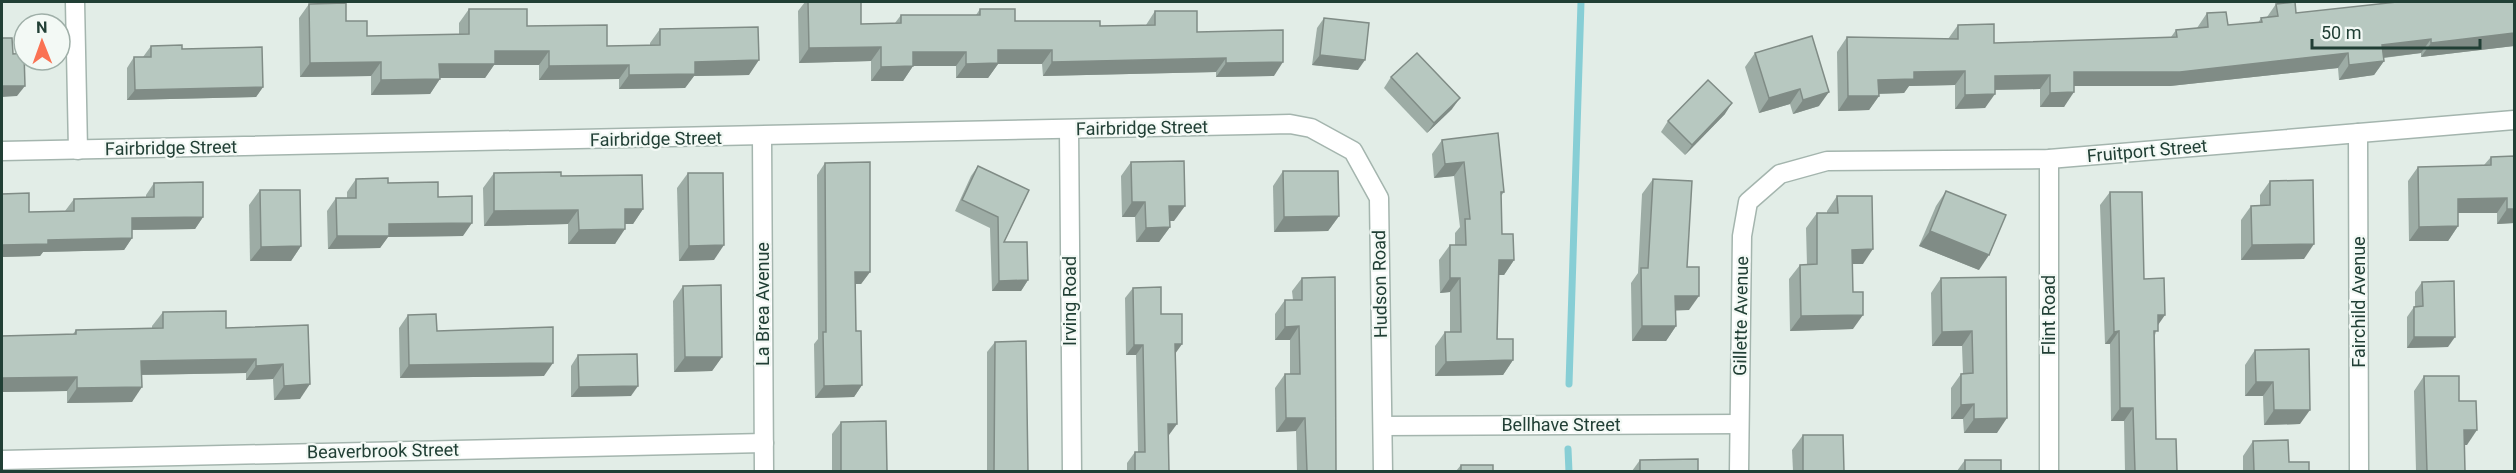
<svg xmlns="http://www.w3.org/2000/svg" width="2516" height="473" font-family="Roboto,sans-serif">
	<rect width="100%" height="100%" fill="#e2ede7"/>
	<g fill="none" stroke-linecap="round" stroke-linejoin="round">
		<!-- stream -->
		<g stroke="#87ced5" stroke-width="7">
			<path d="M1569 384 1581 2"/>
			<path d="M1568 449 1569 472"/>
		</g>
		<defs>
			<g id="minor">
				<path d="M75 2 78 150"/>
				<path d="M1069 130 1072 472"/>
				<path d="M2358 133 2359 472"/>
				<path d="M762 137 764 472"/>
				<path d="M2 151 1290 124 1311 128 1353 151 1379 198 1383 472"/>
				<path d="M2049 159V472"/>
				<path d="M1383 426 1739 424"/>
				<path d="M2 460 764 443"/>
				<path d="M1739 472 1742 236 1748 202 1780 174 1827 161 2049 159 2514 120"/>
			</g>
		</defs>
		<!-- minor casing -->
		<use href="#minor" stroke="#a4b5ae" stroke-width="21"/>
		<!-- minor -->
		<use href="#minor" stroke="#fff" stroke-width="18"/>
	</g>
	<!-- wall -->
	<g fill="#9daca5">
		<path d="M805 2H861V24L895 23 901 15H976L980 9 1015 21 1100 26 1146 25 1155 11 1197 32 1274 76 1216 77V72L1043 76 1042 64H998L988 78H956V66H913L903 81H871V61L799 63 798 11Z"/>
		<path d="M2514 2V46L2421 57V53L2384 58V61L2374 75 2339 80 2338 68 2170 86H2074L2064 107H2040V89L1995 90 1985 108 1955 109V85L1909 86 1904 93 1879 94V96L1869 110 1838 111 1837 52 1847 37 1948 39 1958 25 1994 43 2171 37 2176 30 2197 28 2207 13 2228 25 2258 23 2261 18 2267 17 2276 4 2296 13Z"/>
		<path d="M309 4 346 21 367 36 459 34V23L469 9 527 26 607 46 650 45V43L660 29 749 75 694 76 685 88 619 89V79L539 80V65H494L485 78H440L430 94 371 95V76L300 77 299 18Z"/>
		<path d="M1324 18 1358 70 1312 65 1317 28Z"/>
		<path d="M1812 36 1819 106 1793 114 1790 104 1759 113 1745 67 1755 53Z"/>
		<path d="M151 46 182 49 263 87 256 97 127 100V68L134 57H143Z"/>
		<path d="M1391 77 1452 109 1427 133 1384 88Z"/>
		<path d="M1725 114 1685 155 1661 132 1668 121Z"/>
		<path d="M1442 140 1504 192 1501 196 1502 234 1514 260 1504 275H1498L1497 339 1513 360 1503 375 1435 376V346L1445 332H1450V292L1440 293 1439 260 1450 245H1455V233L1460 227 1454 176 1434 178 1432 154Z"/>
		<path d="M2514 156V223L2497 224V213H2458V226L2448 241H2409L2408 181 2418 167 2484 165 2491 157Z"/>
		<path d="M1131 162 1174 221H1169L1170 227 1159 242H1136L1135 217H1122L1121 176Z"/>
		<path d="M825 163 870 272 861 284H855L856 331 862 385 854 397 815 398 814 344 818 339 817 175Z"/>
		<path d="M978 166 1029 190 1004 242 1028 280 1021 291H992L990 228 955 211 971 176Z"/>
		<path d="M1283 171 1339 216 1328 231 1274 232 1273 186Z"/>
		<path d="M494 173 643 209 633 224H625L615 244H568V224L484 226 483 188Z"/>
		<path d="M688 173 714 260 679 261 677 188Z"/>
		<path d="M356 179 388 183 438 197 463 236 388 237 380 248 328 249 327 211 336 198H347V192Z"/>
		<path d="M1653 179 1689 310H1676V326L1666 341H1632L1631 283 1638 273 1642 194Z"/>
		<path d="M2270 181 2304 259 2241 260V220L2251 206H2260V195Z"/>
		<path d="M154 183 203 217 195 229 132 230V238L124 250 43 252 40 256 2 257V194L29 212 65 211 74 199 146 198V195Z"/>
		<path d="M260 190 301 246 291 261H250L249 205Z"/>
		<path d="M1946 191 1979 270 1919 246 1936 206Z"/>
		<path d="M2110 192 2144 279 2158 325 2155 335 2156 439 2177 471H2125L2124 421H2111L2110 344H2105L2100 205Z"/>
		<path d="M1837 196 1863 264H1853V329L1790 331 1789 279 1800 265H1807L1806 228 1817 213H1827V211Z"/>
		<path d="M2006 277 1997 433H1964L1963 419H1951V388L1961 374H1963L1962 346H1932L1931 293 1941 278Z"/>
		<path d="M1302 278 1336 471H1297L1296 431 1276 432 1275 388 1285 374H1290V340H1275V314L1285 300H1293L1292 291Z"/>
		<path d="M2422 282 2448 347 2407 348V317L2414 307H2415V292Z"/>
		<path d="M683 286 722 357 712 371 674 372 673 301Z"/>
		<path d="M1133 288 1161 314 1182 344 1175 353 1169 435H1168L1169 471H1127V463L1135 452H1138L1136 355H1126L1125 298Z"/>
		<path d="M163 312 226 328 308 325 300 399 274 400 273 379 246 380V373L142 375 132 402 67 403V391L2 392V336L73 334 76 330 152 329V326Z"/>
		<path d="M408 315 437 331 544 376 400 378 399 328Z"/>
		<path d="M995 342 1028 471H987V352Z"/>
		<path d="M2255 350 2300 424 2264 425 2263 396H2245V365Z"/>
		<path d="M578 355 631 396 571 397V366Z"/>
		<path d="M2424 376 2459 401 2467 445H2464L2465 471H2416L2414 391Z"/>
		<path d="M841 422 887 471H832V434Z"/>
		<path d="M1803 435 1844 471H1793L1792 450Z"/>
		<path d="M2253 441 2289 462 2309 471H2243V456Z"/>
		<path d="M1640 460 1698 471H1632Z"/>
		<path d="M1965 460 2001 471H1957Z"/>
		<path d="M1461 465 1493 471H1456Z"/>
	</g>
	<!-- shaded-wall -->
	<g fill="#808c86">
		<path d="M2514 33V46L2421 57 2431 43Z"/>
		<path d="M2431 39 2421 53 2372 59 2382 45Z"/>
		<path d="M881 47 871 61 799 63 809 48Z"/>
		<path d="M998 50H1052L1042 64H998L988 78H956L966 64Z"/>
		<path d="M495 51H549L539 65H494L485 78H429L439 64Z"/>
		<path d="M913 52H966L956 66H903Z"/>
		<path d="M2348 53 2338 68 2170 86H2064L2074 72Z"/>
		<path d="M1320 55 1365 60 1358 70 1312 65Z"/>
		<path d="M1226 58 1216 72 1043 76 1052 62Z"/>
		<path d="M759 60 749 75 694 76 685 88 619 89 629 75 695 62Z"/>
		<path d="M2384 61 2374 75 2339 80 2349 65Z"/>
		<path d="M381 62 371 76 300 77 310 63Z"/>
		<path d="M1283 62 1274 76 1216 77 1226 63Z"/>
		<path d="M629 65 619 79 539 80 549 66Z"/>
		<path d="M913 66 903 81H871L881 67Z"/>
		<path d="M1965 71 1955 85 1909 86 1904 93 1868 94 1878 80 1914 72Z"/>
		<path d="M2050 75 2040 89 1985 90 1995 76Z"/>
		<path d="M440 79 430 94 371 95 381 80Z"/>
		<path d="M2 86H25L17 96 2 97Z"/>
		<path d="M263 87 256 97 127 100 135 90Z"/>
		<path d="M1800 89 1790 104 1759 113 1769 98Z"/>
		<path d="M1829 92 1819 106 1793 114 1803 100Z"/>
		<path d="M2074 92 2064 107H2040L2050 93Z"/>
		<path d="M1995 94 1985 108 1955 109 1965 95Z"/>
		<path d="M1848 96H1879L1869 110 1838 111Z"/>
		<path d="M1460 98 1452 109 1427 133 1434 123Z"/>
		<path d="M1732 103 1725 114 1685 155 1692 145Z"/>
		<path d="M1464 162 1454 176 1434 178 1445 164Z"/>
		<path d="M2507 198 2497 213H2447L2458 199Z"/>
		<path d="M1132 202H1145L1135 217H1122Z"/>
		<path d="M1169 206H1185L1174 221H1159Z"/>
		<path d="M625 209H643L633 224H614Z"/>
		<path d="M2507 209H2514V223L2497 224Z"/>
		<path d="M578 210 568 224 484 226 494 211Z"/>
		<path d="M1339 216 1328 231 1274 232 1284 217Z"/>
		<path d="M203 217 195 229 123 230 132 218Z"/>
		<path d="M472 223 463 236 388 237 380 248 328 249 337 236 389 224Z"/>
		<path d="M2458 226 2448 241H2409L2419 227Z"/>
		<path d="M1170 227 1159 242H1136L1146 228Z"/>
		<path d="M625 229 615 244H568L579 230Z"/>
		<path d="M1930 231 1989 255 1979 270 1919 246Z"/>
		<path d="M132 238 124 250 43 252 40 256 2 257V245L48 240Z"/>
		<path d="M2314 244 2304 259 2241 260 2252 245Z"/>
		<path d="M724 245 714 260 679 261 689 246Z"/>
		<path d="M301 246 291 261H250L261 247Z"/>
		<path d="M1873 249 1863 264H1842L1852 250Z"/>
		<path d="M1499 260H1514L1504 275H1488Z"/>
		<path d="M855 272H870L861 284H846Z"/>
		<path d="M1450 278H1460L1450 292 1440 293Z"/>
		<path d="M1028 280 1021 291H992L999 281Z"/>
		<path d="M1675 296H1699L1689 310 1665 311Z"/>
		<path d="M1863 315 1853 329 1790 331 1801 316Z"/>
		<path d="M2158 315H2165L2156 328Z"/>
		<path d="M1299 326 1290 340H1275L1285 327Z"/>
		<path d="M1642 326H1676L1666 341H1632Z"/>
		<path d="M1972 331 1962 346H1932L1942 332Z"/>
		<path d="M2119 331 2110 344H2105L2114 332Z"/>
		<path d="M2414 337H2455L2448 347 2407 348Z"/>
		<path d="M1175 344H1182L1175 354Z"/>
		<path d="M1134 345H1143L1136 355H1126Z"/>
		<path d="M685 357H722L712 371 674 372Z"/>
		<path d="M256 359 246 373 131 375 141 361Z"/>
		<path d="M1513 360 1503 375 1435 376 1446 362Z"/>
		<path d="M553 363 544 376 400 378 409 365Z"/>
		<path d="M283 364 273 379 246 380 256 366Z"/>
		<path d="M77 377 67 391 2 392V378Z"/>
		<path d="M2256 382H2273L2263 396H2245Z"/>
		<path d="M310 384 300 399 274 400 284 386Z"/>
		<path d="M862 385 854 397 815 398 824 386Z"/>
		<path d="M638 386 631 396 571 397 579 387Z"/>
		<path d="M142 387 132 402 67 403 77 388Z"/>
		<path d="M1974 404 1963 419H1951L1961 405Z"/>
		<path d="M2120 408H2133L2124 421H2111Z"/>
		<path d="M2274 410H2310L2300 424 2264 425Z"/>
		<path d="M1286 418H1305L1296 431 1276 432Z"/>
		<path d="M2007 418 1997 433H1964L1974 419Z"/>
		<path d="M1168 424H1177L1169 435H1160Z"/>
		<path d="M2464 430H2477L2467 445H2454Z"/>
	</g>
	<!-- building -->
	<g fill="#b7c8c0" stroke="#808c86" stroke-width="1.5">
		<path d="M808 2H861V24L901 23V15H980V9H1015V21H1100V26L1155 25V11H1197V32L1283 30V62L1226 63V58L1052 62V50H998V63L966 64V52H913V66L881 67V47L809 48Z"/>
		<path d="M2295 2 2296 13 2397 2H2514V33L2431 43V39L2382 45 2384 61 2349 65 2348 53 2180 72H2074V92L2050 93V75L1995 76V94L1965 95V71L1914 72V79L1878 80 1879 96H1848L1847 37 1958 39V25L1994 24V43L2177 37 2176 30 2208 27 2207 13 2226 12 2228 25 2262 22 2261 18 2278 16 2276 4Z"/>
		<path d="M346 3V21H367V36L469 34V9H527V26L607 25V46L660 45V29L758 27 759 60 695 62V74L629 75V65L549 66V51H495V64H439L440 79 381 80V62L310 63 309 4Z"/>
		<path d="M1324 18 1369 23 1365 60 1320 55Z"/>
		<path d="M1812 36 1829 92 1803 100 1800 89 1769 98 1755 53Z"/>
		<path d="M2 38H12L13 54 24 53 25 86H2Z"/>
		<path d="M182 45V49L262 47 263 87 135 90 134 57H151V46Z"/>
		<path d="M1417 53 1460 98 1434 123 1391 77Z"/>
		<path d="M1708 80 1732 103 1692 145 1668 121Z"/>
		<path d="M1498 133 1504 192H1501L1502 234H1513L1514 260H1499L1497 339H1513V360L1446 362 1445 332H1461L1460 278H1450V245H1466L1465 219H1470L1464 162 1445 164 1442 140Z"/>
		<path d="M2514 156V209H2507V198L2458 199V226L2419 227 2418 167 2491 165V157Z"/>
		<path d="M1184 161 1185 206H1169L1170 227 1146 228 1145 202H1132L1131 162Z"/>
		<path d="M870 162V272H855L856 331H861L862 385 824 386 823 332H826L825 163Z"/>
		<path d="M978 166 1029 190 1004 242H1027L1028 280 999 281 998 217 962 200Z"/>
		<path d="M1283 171H1338L1339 216 1284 217Z"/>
		<path d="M561 172V176L642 175 643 209H625V229L579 230 578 210 494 211V173Z"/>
		<path d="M688 173H723L724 245 689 246Z"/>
		<path d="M388 178V183L438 182V197L472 196V223L389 224V236H337L336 198H356V179Z"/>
		<path d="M1653 179 1692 181 1687 267H1699V296H1675L1676 326H1642L1641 268H1648Z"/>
		<path d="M2313 180 2314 244 2252 245 2251 206 2270 205V181Z"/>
		<path d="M203 182V217L132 218V238L48 240V244L2 245V194L29 193V212L74 211V199L154 197V183Z"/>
		<path d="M260 190H300L301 246 261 247Z"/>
		<path d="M1946 191 2006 215 1989 255 1930 231Z"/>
		<path d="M2110 192H2142L2144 279 2164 278 2165 315H2158V331H2154L2156 439H2176L2177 471H2135L2133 408H2120L2119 331 2114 332Z"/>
		<path d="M1837 196H1872L1873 249 1852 250 1853 292H1863V315L1801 316 1800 265 1817 264V213H1838Z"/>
		<path d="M1335 277 1336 471H1307L1305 418H1286L1285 374H1300L1299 326 1285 327V300H1302V278Z"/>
		<path d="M2006 277 2007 418 1974 419V404L1961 405V374L1973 373 1972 331 1942 332 1941 278Z"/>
		<path d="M2454 281 2455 337H2414V307L2423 306 2422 282Z"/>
		<path d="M721 285 722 357H685L683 286Z"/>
		<path d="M1161 287V314H1182V344H1175L1177 424H1168L1169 471H1135V452H1145L1143 345H1134L1133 288Z"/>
		<path d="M226 311V328L308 325 310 384 284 386 283 364 256 366V359L141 361 142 387 77 388V377L2 378V336L76 334V330L163 328V312Z"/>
		<path d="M436 314 437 331 553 327V363L409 365 408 315Z"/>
		<path d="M1026 341 1028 471H994L995 342Z"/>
		<path d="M2309 349 2310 410H2274L2273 382H2256L2255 350Z"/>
		<path d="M637 354 638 386 579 387 578 355Z"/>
		<path d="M2424 376H2459V401H2476L2477 430H2464L2465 471H2427Z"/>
		<path d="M886 421 887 471H841V422Z"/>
		<path d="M1803 435H1843L1844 471H1803Z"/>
		<path d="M2288 440 2289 462H2309V471H2254L2253 441Z"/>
		<path d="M1698 459V471H1640V460Z"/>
		<rect x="1965" y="460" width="36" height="11"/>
		<rect x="1461" y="465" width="32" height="6"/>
	</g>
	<g text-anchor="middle" stroke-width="4.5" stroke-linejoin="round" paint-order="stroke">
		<!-- street labels -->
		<g font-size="18" fill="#213f35" stroke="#f3f9f5">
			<text transform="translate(1142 128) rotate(-1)" y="6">Fairbridge Street</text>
			<text transform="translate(656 139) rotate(-1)" y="6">Fairbridge Street</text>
			<text transform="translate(171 148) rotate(-1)" y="6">Fairbridge Street</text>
			<text transform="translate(2147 151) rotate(-5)" y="6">Fruitport Street</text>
			<text transform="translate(1380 284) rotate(-91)" y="6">Hudson Road</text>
			<text transform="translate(1070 301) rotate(-90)" y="6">Irving Road</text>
			<text transform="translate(2359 302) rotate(-90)" y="6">Fairchild Avenue</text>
			<text transform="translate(763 304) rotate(-90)" y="6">La Brea Avenue</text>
			<text transform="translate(2049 315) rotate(-90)" y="6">Flint Road</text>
			<text transform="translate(1741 316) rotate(-89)" y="6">Gillette Avenue</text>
			<text x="1561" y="431">Bellhave Street</text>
			<text transform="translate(383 451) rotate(-1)" y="6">Beaverbrook Street</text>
		</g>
	</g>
	<!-- border -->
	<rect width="2516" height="473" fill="none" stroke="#213f35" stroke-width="6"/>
	<!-- north arrow -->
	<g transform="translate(42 42) rotate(359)"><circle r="28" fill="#f3f9f5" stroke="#9fafa8" stroke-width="1.5"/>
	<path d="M0-4.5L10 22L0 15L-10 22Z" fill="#fa7253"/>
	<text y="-9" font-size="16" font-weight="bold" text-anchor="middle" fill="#213f35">N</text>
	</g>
	<!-- scale -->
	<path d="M2312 39v9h168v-9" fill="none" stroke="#213f35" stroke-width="3"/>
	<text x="2321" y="39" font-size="18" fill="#213f35" stroke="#f3f9f5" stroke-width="4.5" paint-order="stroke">50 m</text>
</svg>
